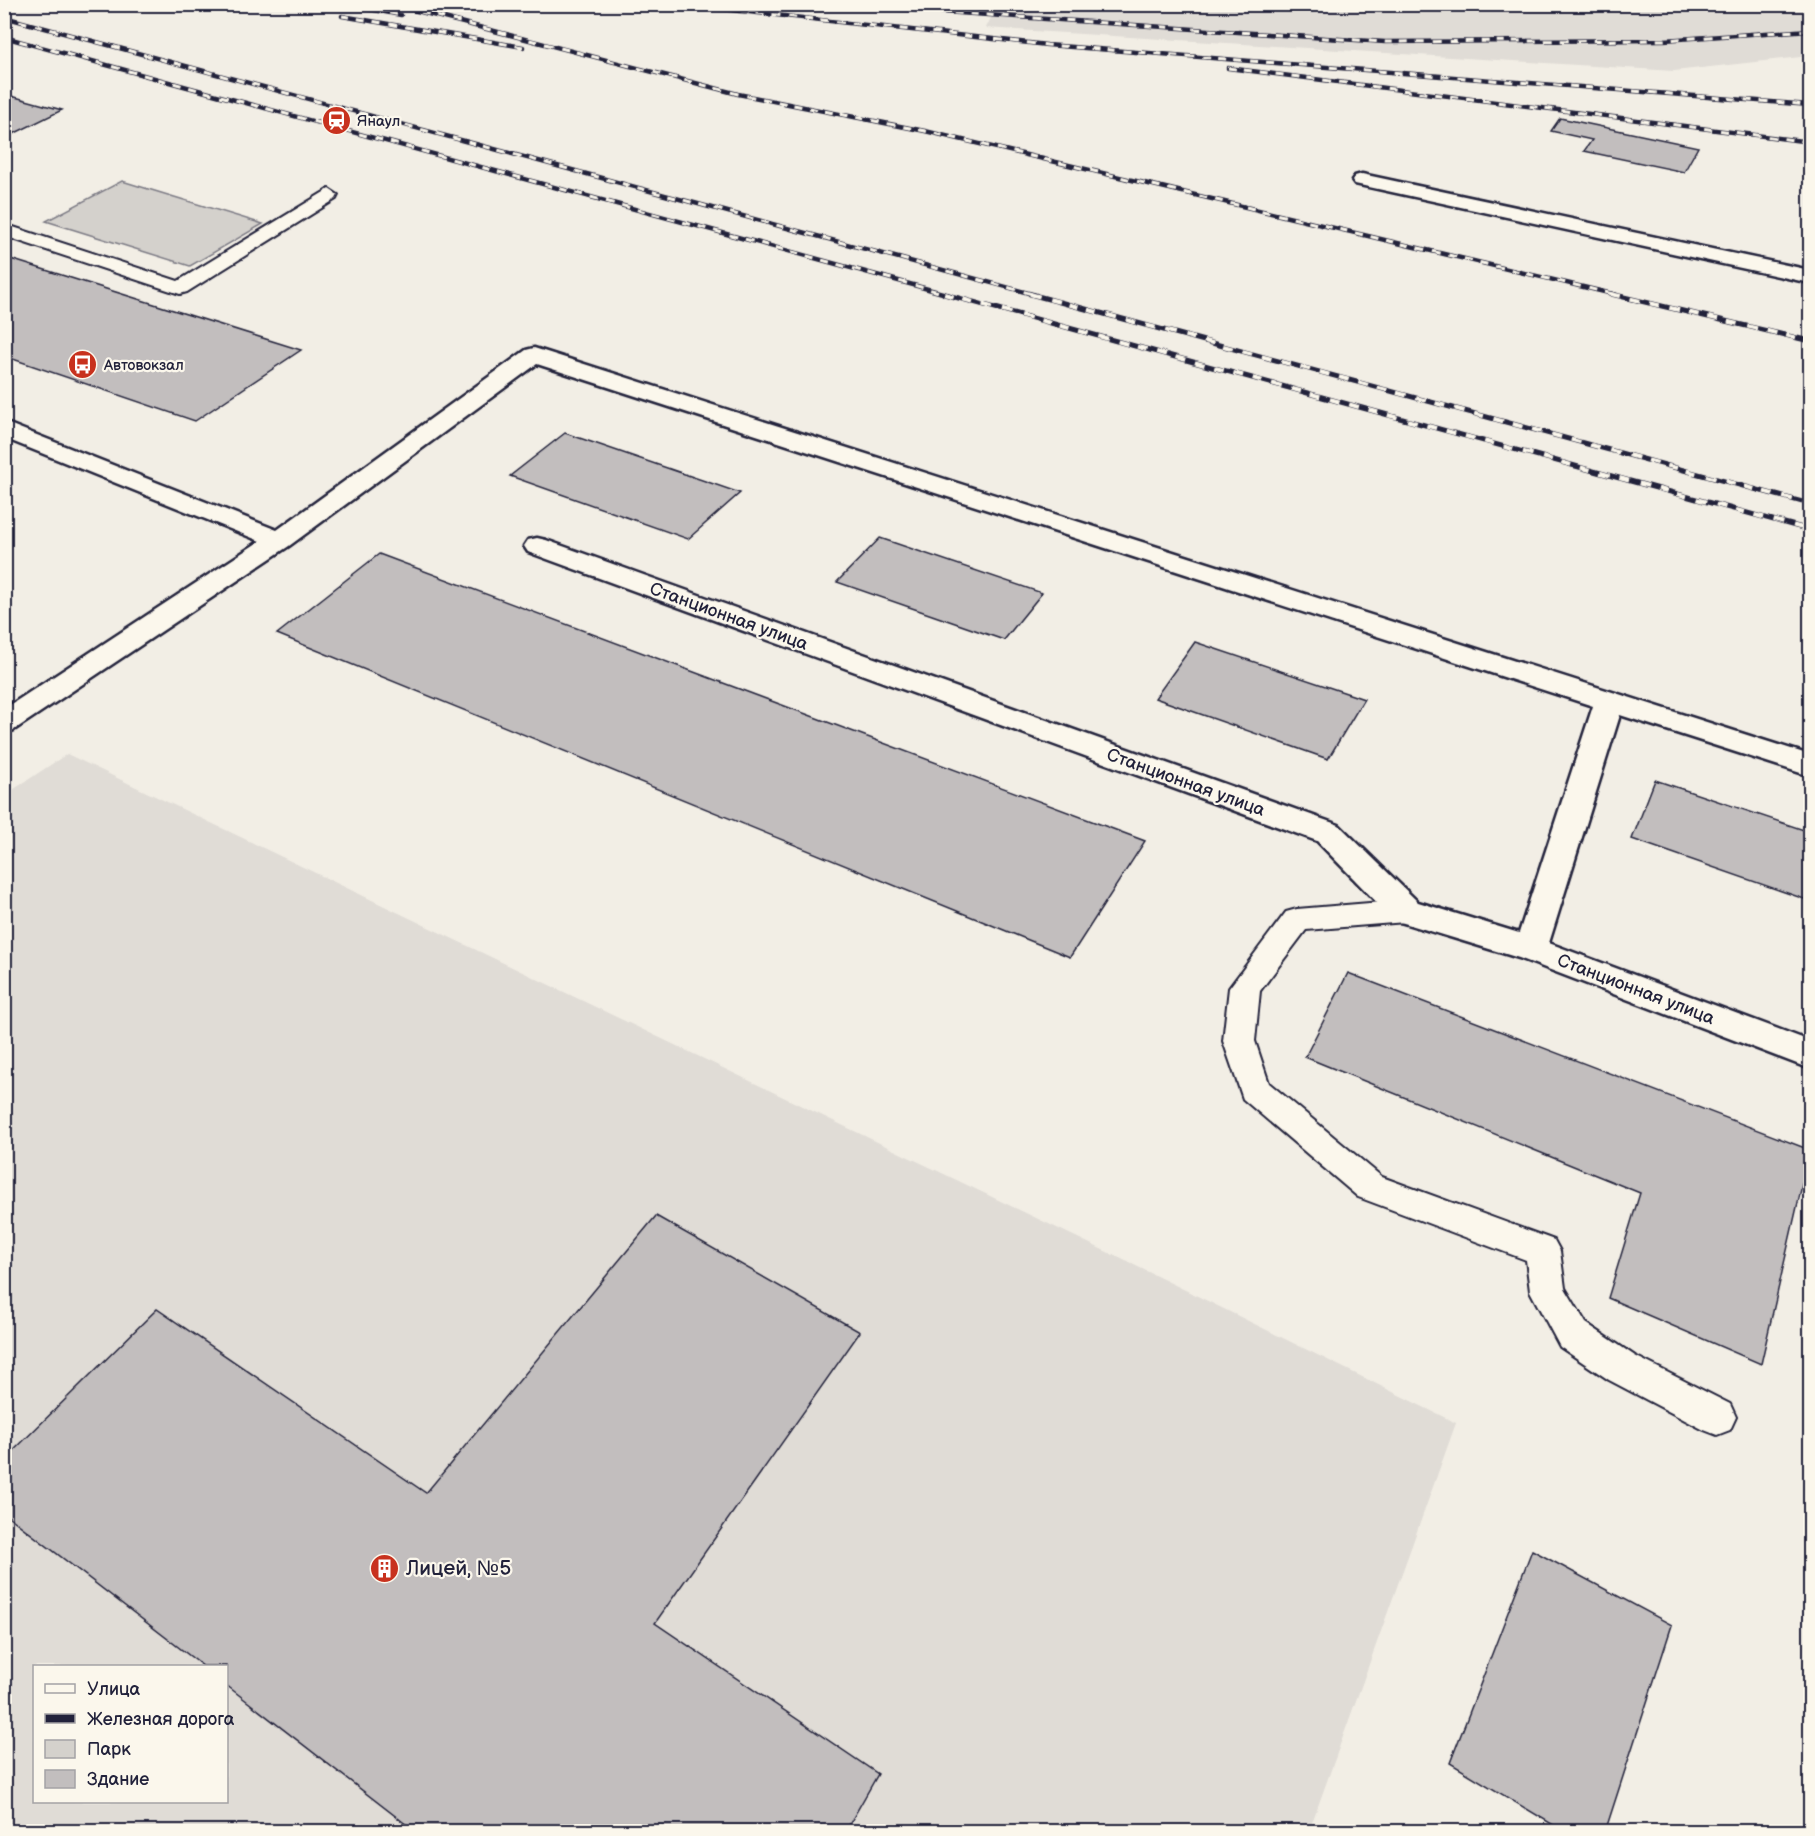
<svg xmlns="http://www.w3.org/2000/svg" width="1815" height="1836" font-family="'Balsamiq Sans',sans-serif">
	<rect width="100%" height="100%" fill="#f2eee5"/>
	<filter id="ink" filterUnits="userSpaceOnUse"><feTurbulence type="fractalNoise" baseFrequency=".0167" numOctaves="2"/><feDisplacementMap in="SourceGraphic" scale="12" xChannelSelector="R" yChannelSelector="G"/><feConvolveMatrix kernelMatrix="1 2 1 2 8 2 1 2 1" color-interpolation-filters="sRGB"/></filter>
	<g filter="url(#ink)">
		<!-- built -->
		<g fill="#e0dcd6" fill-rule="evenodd">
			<path d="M998 4 1810 5V56L1674 71 986 28Z"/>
			<path d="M67 754 1128 1262 1456 1423 1309 1831 5 1832V795ZM34 1666H226V1802H34Z"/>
		</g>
		<!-- green -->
		<path fill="#d4d1cc" stroke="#7b7a84" stroke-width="1.5" d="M122 181 263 224 190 266 46 221Z"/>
		<!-- building -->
		<g fill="#c2bebe" stroke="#22223b" stroke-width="1.5">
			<path d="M4 94 62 110 5 138Z"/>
			<path d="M1560 118 1698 147 1684 172 1584 151 1592 140 1551 131Z"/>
			<path d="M4 257 301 350 195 421 4 356Z"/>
			<path d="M565 433 740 493 688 539 510 476Z"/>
			<path d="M880 538 1042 593 1004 640 837 582Z"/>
			<path d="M379 554 1145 841 1070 957 277 634Z"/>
			<path d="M1195 642 1364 699 1328 759 1155 698Z"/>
			<path d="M1655 780 1810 832V901L1632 839Z"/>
			<path d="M1348 973 1810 1150 1761 1364 1608 1298 1640 1193 1305 1057Z"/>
			<path d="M656 1216 860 1332 655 1623 878 1774 845 1832H416L226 1685V1666H203L4 1513V1460L157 1309 426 1493Z"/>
			<path d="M1532 1550 1672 1625 1605 1832H1565L1450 1763Z"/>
		</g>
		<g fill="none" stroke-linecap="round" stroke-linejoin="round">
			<defs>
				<g id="lane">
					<path d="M329 189 338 195 336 199 187 292 180 294 4 236V224L178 281Z"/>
					<path d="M1406 900 1417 903 1421 911 1417 919 1406 922 1306 930 1260 991 1255 1041 1269 1083 1382 1177 1554 1240 1560 1251 1565 1288 1586 1323 1635 1356 1730 1404 1736 1417 1730 1430 1717 1435 1704 1430 1609 1380 1560 1347 1530 1291 1526 1260 1358 1197 1243 1099 1223 1041 1229 988 1286 912 1297 909Z"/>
				</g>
				<g id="street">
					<path d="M1362 174 1810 270V283L1355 184 1352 180 1355 176Z"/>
					<path d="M534 348 1810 755V776L1620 715 1549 943 1810 1041V1069L1519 958 1394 920 1317 841 528 552 524 546 528 540 537 538 546 540 1339 825 1418 902 1519 933 1593 706 537 364 289 546 14 730 4 733V709L260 541 4 438V422L277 530 526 350Z"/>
				</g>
			</defs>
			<!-- lane casing -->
			<use href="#lane" stroke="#22223b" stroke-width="4"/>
			<!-- street casing -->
			<use href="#street" stroke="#22223b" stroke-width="5"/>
			<!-- lane -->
			<use href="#lane" fill="#fbf7ec" fill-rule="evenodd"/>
			<!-- street -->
			<use href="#street" fill="#fbf7ec" fill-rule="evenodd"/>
			<defs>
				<g id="rail-far1">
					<path d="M342 4 401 15"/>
					<path d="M390 4 738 94 925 131 1617 295"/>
					<path d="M677 4 1047 45 1810 105"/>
					<path d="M826 4 1385 42 1664 40 1810 30"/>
					<path d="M342 16 523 47"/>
					<path d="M4 17 1036 295"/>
					<path d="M4 37 950 295"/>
					<path d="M1228 68 1810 142"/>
				</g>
				<g id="rail">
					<path d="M944 294 1810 530"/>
					<path d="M1030 294 1810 504"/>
					<path d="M1611 294 1810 341"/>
				</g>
			</defs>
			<!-- rail-far1 casing -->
			<use href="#rail-far1" stroke="#22223b" stroke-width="4.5"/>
			<!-- rail casing -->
			<use href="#rail" stroke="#22223b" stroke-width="5"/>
			<!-- rail-far1 -->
			<use href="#rail-far1" stroke="#fbf7ec" stroke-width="3" stroke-dasharray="8" stroke-linecap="butt"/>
			<!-- rail -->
			<use href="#rail" stroke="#fbf7ec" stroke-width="4" stroke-dasharray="10" stroke-linecap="butt"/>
		</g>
	</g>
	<!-- icons -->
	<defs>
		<symbol id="station-disc" viewBox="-11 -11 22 22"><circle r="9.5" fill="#c8321e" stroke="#fbf7ec"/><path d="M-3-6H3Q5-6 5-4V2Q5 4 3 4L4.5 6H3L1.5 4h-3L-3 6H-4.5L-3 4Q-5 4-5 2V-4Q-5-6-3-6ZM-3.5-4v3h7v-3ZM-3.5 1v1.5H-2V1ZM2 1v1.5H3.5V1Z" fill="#fff"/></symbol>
		<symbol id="bus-disc" viewBox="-11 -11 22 22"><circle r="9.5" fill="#c8321e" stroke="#fbf7ec"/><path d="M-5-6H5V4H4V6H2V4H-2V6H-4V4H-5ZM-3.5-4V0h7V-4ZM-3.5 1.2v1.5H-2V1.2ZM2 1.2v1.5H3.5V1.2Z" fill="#fff"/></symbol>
		<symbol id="building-disc" viewBox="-11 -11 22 22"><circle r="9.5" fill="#c8321e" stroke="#fbf7ec"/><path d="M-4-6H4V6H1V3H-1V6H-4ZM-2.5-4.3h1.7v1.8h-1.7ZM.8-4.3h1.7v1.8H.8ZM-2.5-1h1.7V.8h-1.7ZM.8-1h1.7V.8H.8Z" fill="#fff"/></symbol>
	</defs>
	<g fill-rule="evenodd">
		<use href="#station-disc" x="320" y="104" width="33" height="33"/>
		<use href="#bus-disc" x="66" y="348" width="33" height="33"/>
		<use href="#building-disc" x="368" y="1552" width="33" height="33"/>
	</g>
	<g text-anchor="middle" stroke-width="4.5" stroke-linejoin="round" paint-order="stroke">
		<!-- far-poi labels -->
		<g font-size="15" fill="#22223b" stroke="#fbf7ec" text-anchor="start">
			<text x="357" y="126">Янаул</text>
			<text x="104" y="370">Автовокзал</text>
		</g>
		<!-- street labels -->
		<g font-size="18" fill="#22223b" stroke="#fbf7ec">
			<text transform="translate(729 616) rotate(20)" y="6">Станционная улица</text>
			<text transform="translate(1186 782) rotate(20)" y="6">Станционная улица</text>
			<text transform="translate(1636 989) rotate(21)" y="6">Станционная улица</text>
		</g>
		<!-- near-poi labels -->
		<g font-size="21" fill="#22223b" stroke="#fbf7ec" text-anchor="start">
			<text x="406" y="1575">Лицей, №5</text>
		</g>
	</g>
	<!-- margin -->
	<rect width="1815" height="1836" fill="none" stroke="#fbf7ec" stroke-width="24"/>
	<rect x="12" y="12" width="1791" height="1812" fill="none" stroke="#22223b" stroke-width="2" filter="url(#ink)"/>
	<!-- legend -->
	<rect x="33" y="1665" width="195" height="138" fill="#fbf7ec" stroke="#a4a2a5" stroke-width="1.5"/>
	<rect x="45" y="1684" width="30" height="9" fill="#fbf7ec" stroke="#a4a2a5" stroke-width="1.5"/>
	<text x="87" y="1695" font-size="18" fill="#22223b">Улица</text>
	<rect x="45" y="1714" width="30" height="9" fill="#22223b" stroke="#a4a2a5" stroke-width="1.5"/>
	<text x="87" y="1725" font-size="18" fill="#22223b">Железная дорога</text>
	<rect x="45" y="1740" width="30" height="18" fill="#d4d1cc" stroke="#a4a2a5" stroke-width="1.5"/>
	<text x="87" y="1755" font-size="18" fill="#22223b">Парк</text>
	<rect x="45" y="1770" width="30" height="18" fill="#c2bebe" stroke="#a4a2a5" stroke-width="1.5"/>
	<text x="87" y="1785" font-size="18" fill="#22223b">Здание</text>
</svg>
